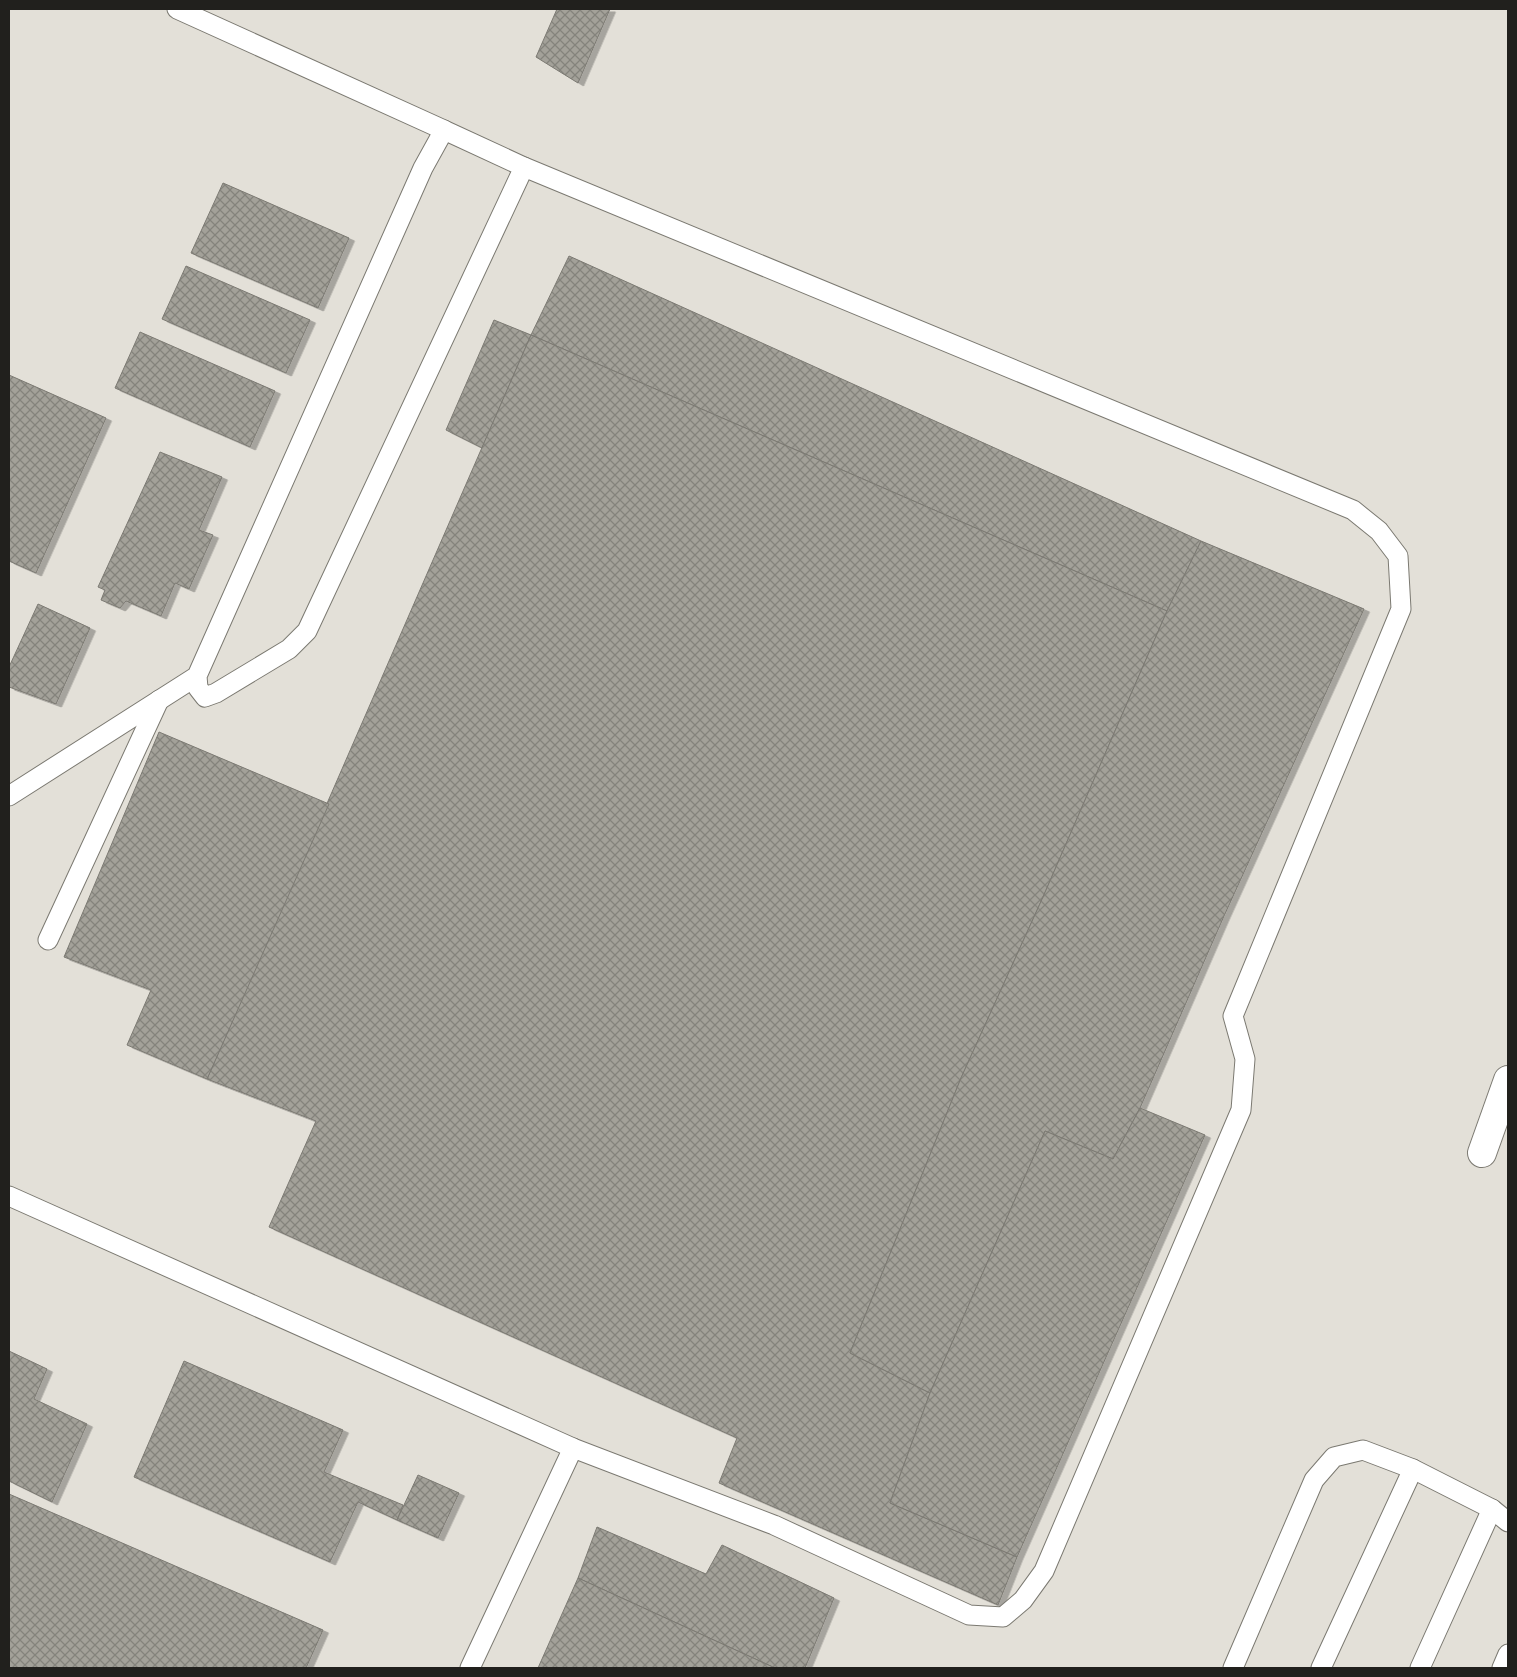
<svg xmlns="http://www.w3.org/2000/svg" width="1517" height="1677" font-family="Figtree,sans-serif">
	<defs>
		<pattern id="building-cross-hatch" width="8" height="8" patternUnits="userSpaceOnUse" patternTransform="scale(1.25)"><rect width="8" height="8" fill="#a3a199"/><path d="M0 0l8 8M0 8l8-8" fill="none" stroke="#84837c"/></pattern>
		<filter id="shadow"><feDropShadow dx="5.5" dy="3" stdDeviation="0" flood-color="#0004"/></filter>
	</defs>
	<rect width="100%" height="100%" fill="#e3e0d8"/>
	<!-- building -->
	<g fill="url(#building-cross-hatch)" stroke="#7c7a73" filter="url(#shadow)">
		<path d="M557 9H610L578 83 536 57Z"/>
		<path d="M223 183 349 238 318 308 191 253Z"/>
		<path d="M569 256 1201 541 1167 611 531 335Z"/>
		<path d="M186 266 310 320 286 373 162 319Z"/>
		<path d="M494 320 531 335 482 448 446 430Z"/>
		<path d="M140 332 275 391 250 447 115 388Z"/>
		<path d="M531 335 1167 611 1043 897 961 1078 850 1353 930 1393 890 1503 1017 1557 998 1605 719 1483 737 1438 269 1227 316 1121 207 1079Z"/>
		<path d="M9 375 106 418 36 573 9 561Z"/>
		<path d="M160 452 222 477 199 530 213 535 189 589 175 583 161 616 126 601 120 608 101 600 105 590 98 587Z"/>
		<path d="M1201 541 1364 609 1224 916 1140 1108 1113 1159 1045 1131 930 1393 850 1353 961 1078 1043 897 1167 611Z"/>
		<path d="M38 604 90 628 56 704 9 687V667Z"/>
		<path d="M159 732 329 804 207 1079 127 1045 151 990 64 957Z"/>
		<path d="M1140 1108 1205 1135 1017 1557 890 1503 930 1393 1045 1131 1113 1159Z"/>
		<path d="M9 1351 47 1369 34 1399 87 1424 52 1502 9 1481Z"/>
		<path d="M184 1361 343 1430 324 1472 403 1505 397 1520 358 1502 330 1562 134 1477Z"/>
		<path d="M418 1475 459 1493 438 1538 397 1520Z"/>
		<path d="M9 1494 323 1630 306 1668H9Z"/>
		<path d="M597 1527 706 1574 722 1545 834 1598 805 1668H775L578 1578Z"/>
		<path d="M578 1578 775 1668H538Z"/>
	</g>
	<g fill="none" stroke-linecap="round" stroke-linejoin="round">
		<defs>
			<g id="service">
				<path d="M177 9 444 130"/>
				<path d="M9 796 197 676 423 168 444 130 524 167 307 631 289 649 216 693 205 697 198 688 197 676"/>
				<path d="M48 940 159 700"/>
				<path d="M9 1196 573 1448 774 1525 969 1615 1003 1617 1023 1600 1044 1571 1241 1110 1245 1059 1233 1016 1401 609 1398 556 1379 531 1353 510 524 167"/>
				<path d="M470 1668 573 1448"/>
				<path d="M1233 1668 1314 1480 1334 1457 1363 1450 1413 1469 1492 1509 1508 1522"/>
				<path d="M1321 1668 1413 1469"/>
				<path d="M1420 1668 1492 1509"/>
				<path d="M1502 1668 1508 1654"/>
			</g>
			<path id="minor" d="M1482 1153 1508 1080"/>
		</defs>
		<!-- service casing -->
		<use href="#service" stroke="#7b7971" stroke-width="21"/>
		<!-- minor casing -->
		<use href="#minor" stroke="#7b7971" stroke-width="30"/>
		<!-- service -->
		<use href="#service" stroke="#fff" stroke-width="19"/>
		<!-- minor -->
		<use href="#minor" stroke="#fff" stroke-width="28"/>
	</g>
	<!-- border -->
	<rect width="1517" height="1677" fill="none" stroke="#21201d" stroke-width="20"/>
</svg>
